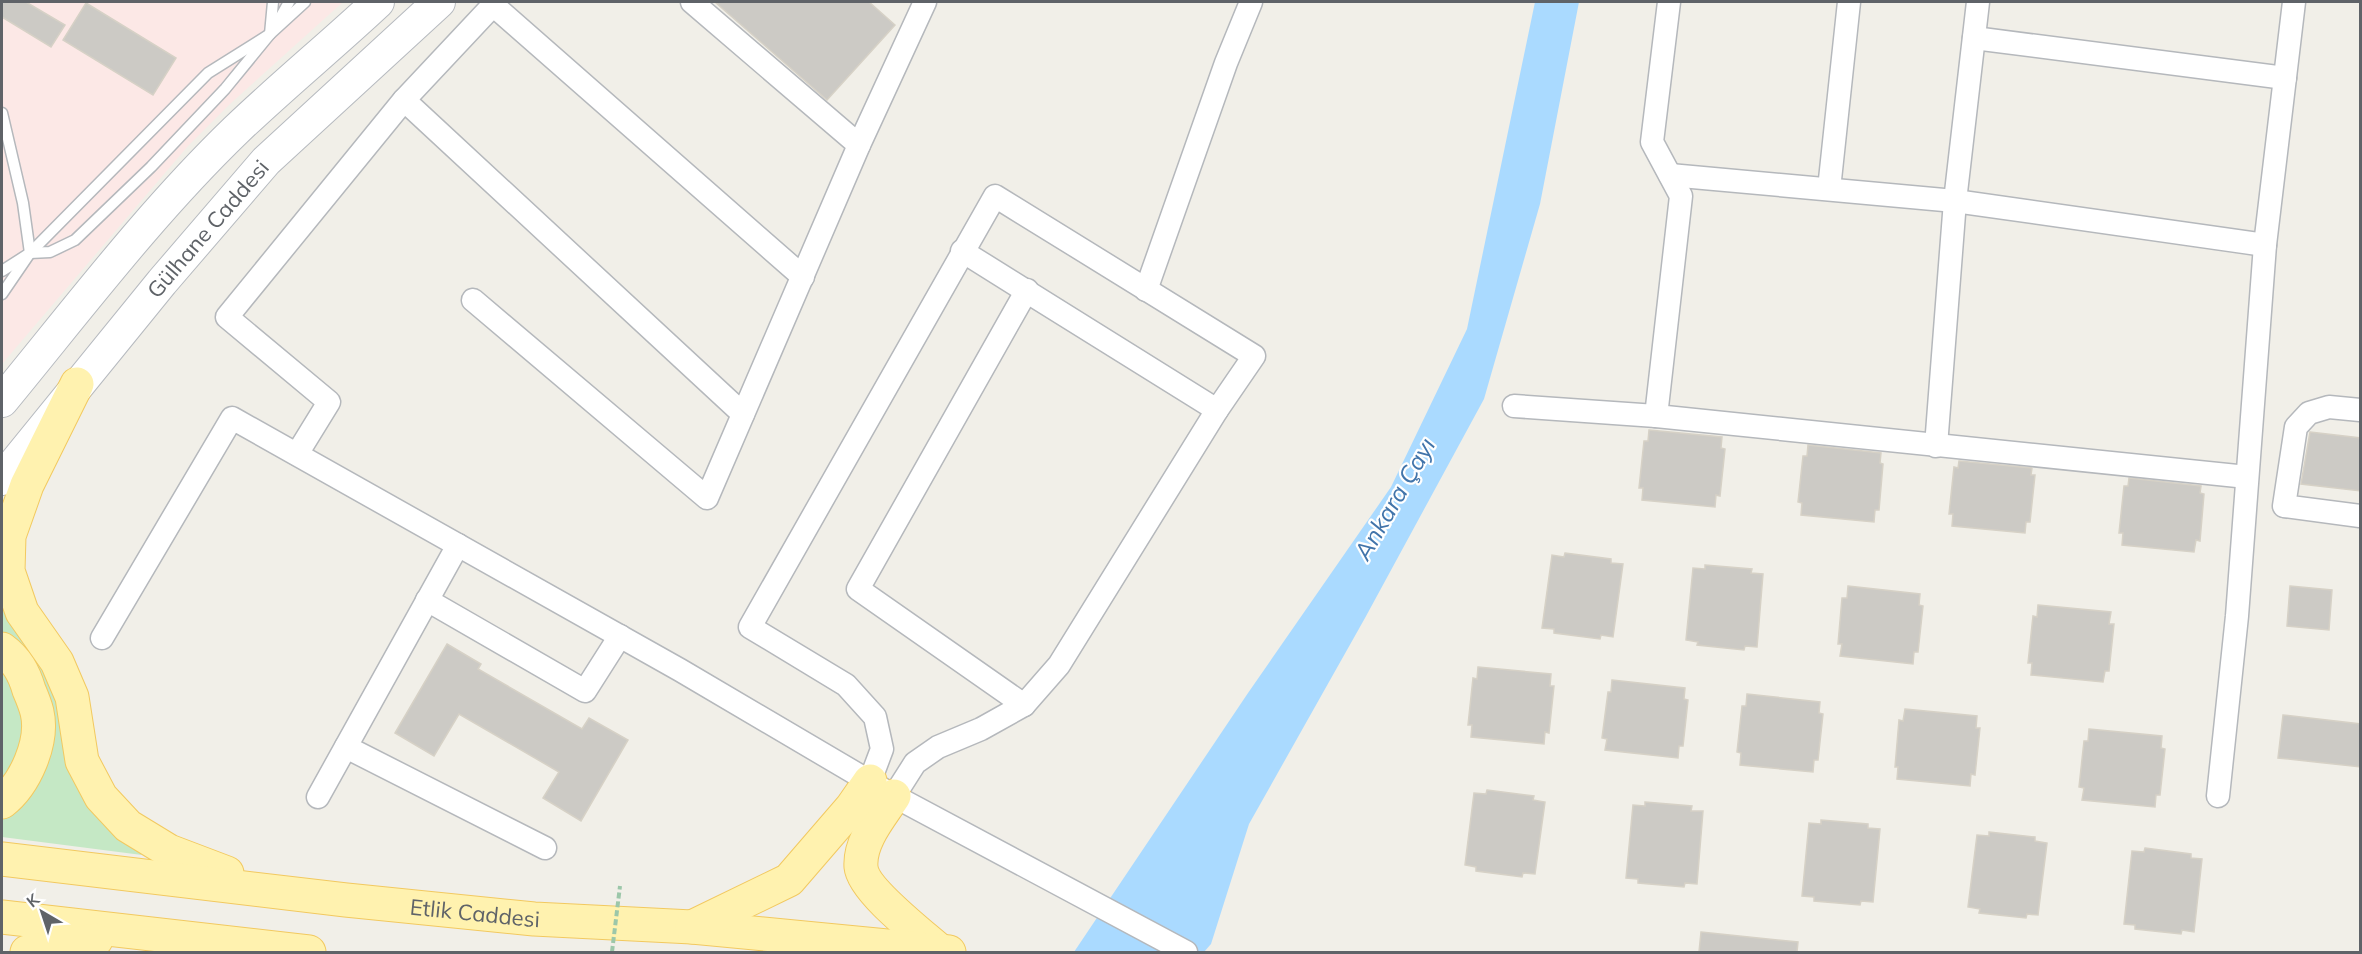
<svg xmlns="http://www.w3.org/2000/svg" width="2362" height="954" font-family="Mulish,sans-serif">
	<rect width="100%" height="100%" fill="#f1efe8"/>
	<!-- medical -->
	<path fill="#fce8e6" d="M2 2H343L230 104 188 146 2 364Z"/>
	<!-- green -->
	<g fill="#c5e8c5">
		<path d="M2 601 39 655 97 812 142 855 2 837V814L45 762 2 638Z"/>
		<path d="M2 672 5 675C9 683 15 692 18 701 27 729 21 764 2 786Z"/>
	</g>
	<!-- water -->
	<path fill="#aadaff" d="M1535 2H1579L1540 204 1484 399 1365 618 1249 824 1211 944 1204 952H1074L1248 693 1391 487 1467 329Z"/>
	<!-- building -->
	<g fill="#cccac5" stroke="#d6d1c6" stroke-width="1.5">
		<path d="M2 2H26L65 25 51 47 2 17Z"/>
		<path d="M715 2H869L895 25 827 100Z"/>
		<path d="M86 3 176 58 153 95 63 40Z"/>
		<path d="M1649 430 1722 437 1721 448 1725 449 1720 496 1716 495 1715 507 1642 500 1643 488H1639L1644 441H1648Z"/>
		<path d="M2310 432 2361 438V491L2301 484Z"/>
		<path d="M1808 445 1881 453 1880 463 1883 464 1879 510H1875L1874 522 1801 515 1802 503 1798 502 1803 456H1807Z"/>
		<path d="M1959 461 2032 468 2031 475H2035L2030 522H2026L2025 533 1952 526 1953 514H1949L1954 467 1958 468Z"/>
		<path d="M2129 478 2201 486 2200 493 2204 494 2200 541 2196 540 2194 552 2122 545 2123 533H2119L2124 486H2128Z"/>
		<path d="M1565 553 1611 559V563L1623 564 1613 637 1601 635 1600 639 1554 633V629L1542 628 1552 555 1564 557Z"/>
		<path d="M1705 565 1752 569 1751 573 1763 574 1757 647 1745 646 1744 650 1697 645 1698 642 1686 640 1693 568 1705 569Z"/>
		<path d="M1848 586 1920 594 1919 605 1923 606 1918 652H1914L1913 664 1840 656 1842 644H1838L1842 598H1847Z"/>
		<path d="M2290 586 2332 590 2329 630 2287 626Z"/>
		<path d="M2038 605 2111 612 2109 624H2114L2109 671H2105L2103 682 2031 675 2032 663H2028L2033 616 2037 617Z"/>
		<path d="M447 644 481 664 478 669 582 729 589 718 628 740 581 821 543 798 559 772 459 714 434 756 395 733Z"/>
		<path d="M1478 667 1551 674 1550 686H1554L1549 733 1545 732 1544 744 1471 737 1472 725H1468L1473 678 1477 679Z"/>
		<path d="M1612 680 1685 688 1684 699 1688 700 1683 746H1679L1678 758 1605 750 1607 739 1602 738 1608 692H1611Z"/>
		<path d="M1747 694 1820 702 1819 713 1823 714 1818 760H1814L1813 772 1740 765 1741 753 1737 752 1742 706H1746Z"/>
		<path d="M1905 709 1977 716 1976 728H1980L1975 775 1971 774 1970 786 1897 779 1898 767H1895L1899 720 1903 721Z"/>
		<path d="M2283 715 2361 724V767L2278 758Z"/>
		<path d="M2089 729 2162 736 2161 748 2165 749 2160 795H2156L2155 807 2082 800 2084 788 2079 787 2084 741H2088Z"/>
		<path d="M1487 790 1534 796 1533 800 1545 802 1535 874 1523 873 1522 877 1476 871V867L1465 865 1474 793 1486 794Z"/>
		<path d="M1645 802 1692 806 1691 811H1703L1697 884 1685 883 1684 887 1638 883V879L1626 878 1633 805 1645 806Z"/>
		<path d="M1821 820 1868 824V828L1880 829 1873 902 1861 901 1860 905 1814 901V897L1802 896 1809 823 1821 824Z"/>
		<path d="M1989 832 2035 837V841L2047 843 2038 915 2027 914 2026 918 1979 913 1980 909 1968 907 1977 835 1989 836Z"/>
		<path d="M2145 848 2191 854V858L2202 859 2194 932 2182 930 2181 934 2135 929V925L2124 924 2132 851 2144 852Z"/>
		<path d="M1701 932 1798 942 1797 952H1699Z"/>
	</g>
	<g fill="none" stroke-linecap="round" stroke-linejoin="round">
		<defs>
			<g id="lane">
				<path d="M276 25 289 2"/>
				<path d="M2 113 23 203 30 253"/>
				<path d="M2 271 30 253 50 252 75 240 151 167 225 89 270 34 273 2"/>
				<path d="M2 294 30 253 208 73 270 34 305 2"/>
			</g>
			<g id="street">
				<path d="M692 2 859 145"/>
				<path d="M493 5 803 277"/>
				<path d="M1974 38 2285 78"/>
				<path d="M404 100 743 414"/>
				<path d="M1670 175 1955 201 2265 245"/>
				<path d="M1829 189 1849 2"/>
				<path d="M1146 290 1226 63 1251 2"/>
				<path d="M473 300 707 498 859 145 925 2"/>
				<path d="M1514 406 1656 416 2247 477"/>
				<path d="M2360 410 2329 407 2309 413 2296 427 2284 506 2360 516"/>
				<path d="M1656 416 1681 196 1652 142 1669 2"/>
				<path d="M1936 446 1955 201 1978 2"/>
				<path d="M297 454 329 402 227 317 404 100 496 2"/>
				<path d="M427 600 585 691 620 636"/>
				<path d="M102 638 232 418 680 670 894 796 1186 952"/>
				<path d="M1024 705 858 589 1027 290"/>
				<path d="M346 747 545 848"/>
				<path d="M870 781 882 749 875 717 846 685 750 627 995 196 1254 356 1217 410"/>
				<path d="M894 796 915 763 938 747 981 729 1024 705 1059 665 1217 410 962 251"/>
				<path d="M2218 796 2237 616 2265 245 2294 2"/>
				<path d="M318 797 458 545"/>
			</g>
			<g id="secondary">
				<path d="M2 401C77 310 150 213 236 130 282 86 332 45 378 2"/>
				<path id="s1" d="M2 479 162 282 266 161 439 2"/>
			</g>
			<g id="primary">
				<path d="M77 384 27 485 9 536 8 571 22 612 57 662 72 697 82 761 101 797 128 826 169 851 227 873"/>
				<path d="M2 649C17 660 24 673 29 690 32 697 35 704 37 712 44 742 25 784 2 802"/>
				<path d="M894 796C881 816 859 841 861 867 863 890 922 935 940 951"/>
				<path id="s2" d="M2 859 346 900 534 919 692 927 949 952"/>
				<path d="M2 917 309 952"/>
				<path d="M692 927 789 880 852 807 870 781"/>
				<path d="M27 952 96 940"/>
			</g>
		</defs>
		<!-- lane casing -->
		<use href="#lane" stroke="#b5b8bc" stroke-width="13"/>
		<!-- street casing -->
		<use href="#street" stroke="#b5b8bc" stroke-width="25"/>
		<!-- secondary casing -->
		<use href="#secondary" stroke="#b6babf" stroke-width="34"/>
		<!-- primary casing -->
		<use href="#primary" stroke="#f2c960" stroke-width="35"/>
		<!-- lane -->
		<use href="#lane" stroke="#fff" stroke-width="10"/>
		<!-- street -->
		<use href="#street" stroke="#fff" stroke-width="22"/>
		<!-- secondary -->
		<use href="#secondary" stroke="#fff" stroke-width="32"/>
		<!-- primary -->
		<use href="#primary" stroke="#fff2af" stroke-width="33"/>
		<!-- path-bridge -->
		<path stroke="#9cc7a9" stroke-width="4" stroke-dasharray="6 3" stroke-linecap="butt" d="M612 952 620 886"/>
	</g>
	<g text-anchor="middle" stroke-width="4.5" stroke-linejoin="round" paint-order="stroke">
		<!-- street labels -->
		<g font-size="22" fill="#5f6368" stroke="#fff">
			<text dy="8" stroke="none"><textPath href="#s1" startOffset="324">Gülhane Caddesi</textPath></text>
			<text dy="8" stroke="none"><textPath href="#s2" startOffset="476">Etlik Caddesi</textPath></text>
		</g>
		<!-- water labels -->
		<g font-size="24" font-style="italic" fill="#4174aa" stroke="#fff">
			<text transform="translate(1395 499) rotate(-60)" y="8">Ankara Çayı</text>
		</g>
	</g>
	<!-- border -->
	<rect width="2362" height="954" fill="none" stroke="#5f6368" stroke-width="6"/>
	<!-- north arrow -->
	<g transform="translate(42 912) rotate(321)" stroke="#ffffff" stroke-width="4.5" paint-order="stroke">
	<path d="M0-4.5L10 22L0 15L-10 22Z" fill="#5f6368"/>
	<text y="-9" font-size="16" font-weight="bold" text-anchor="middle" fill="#5f6368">K</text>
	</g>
</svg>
